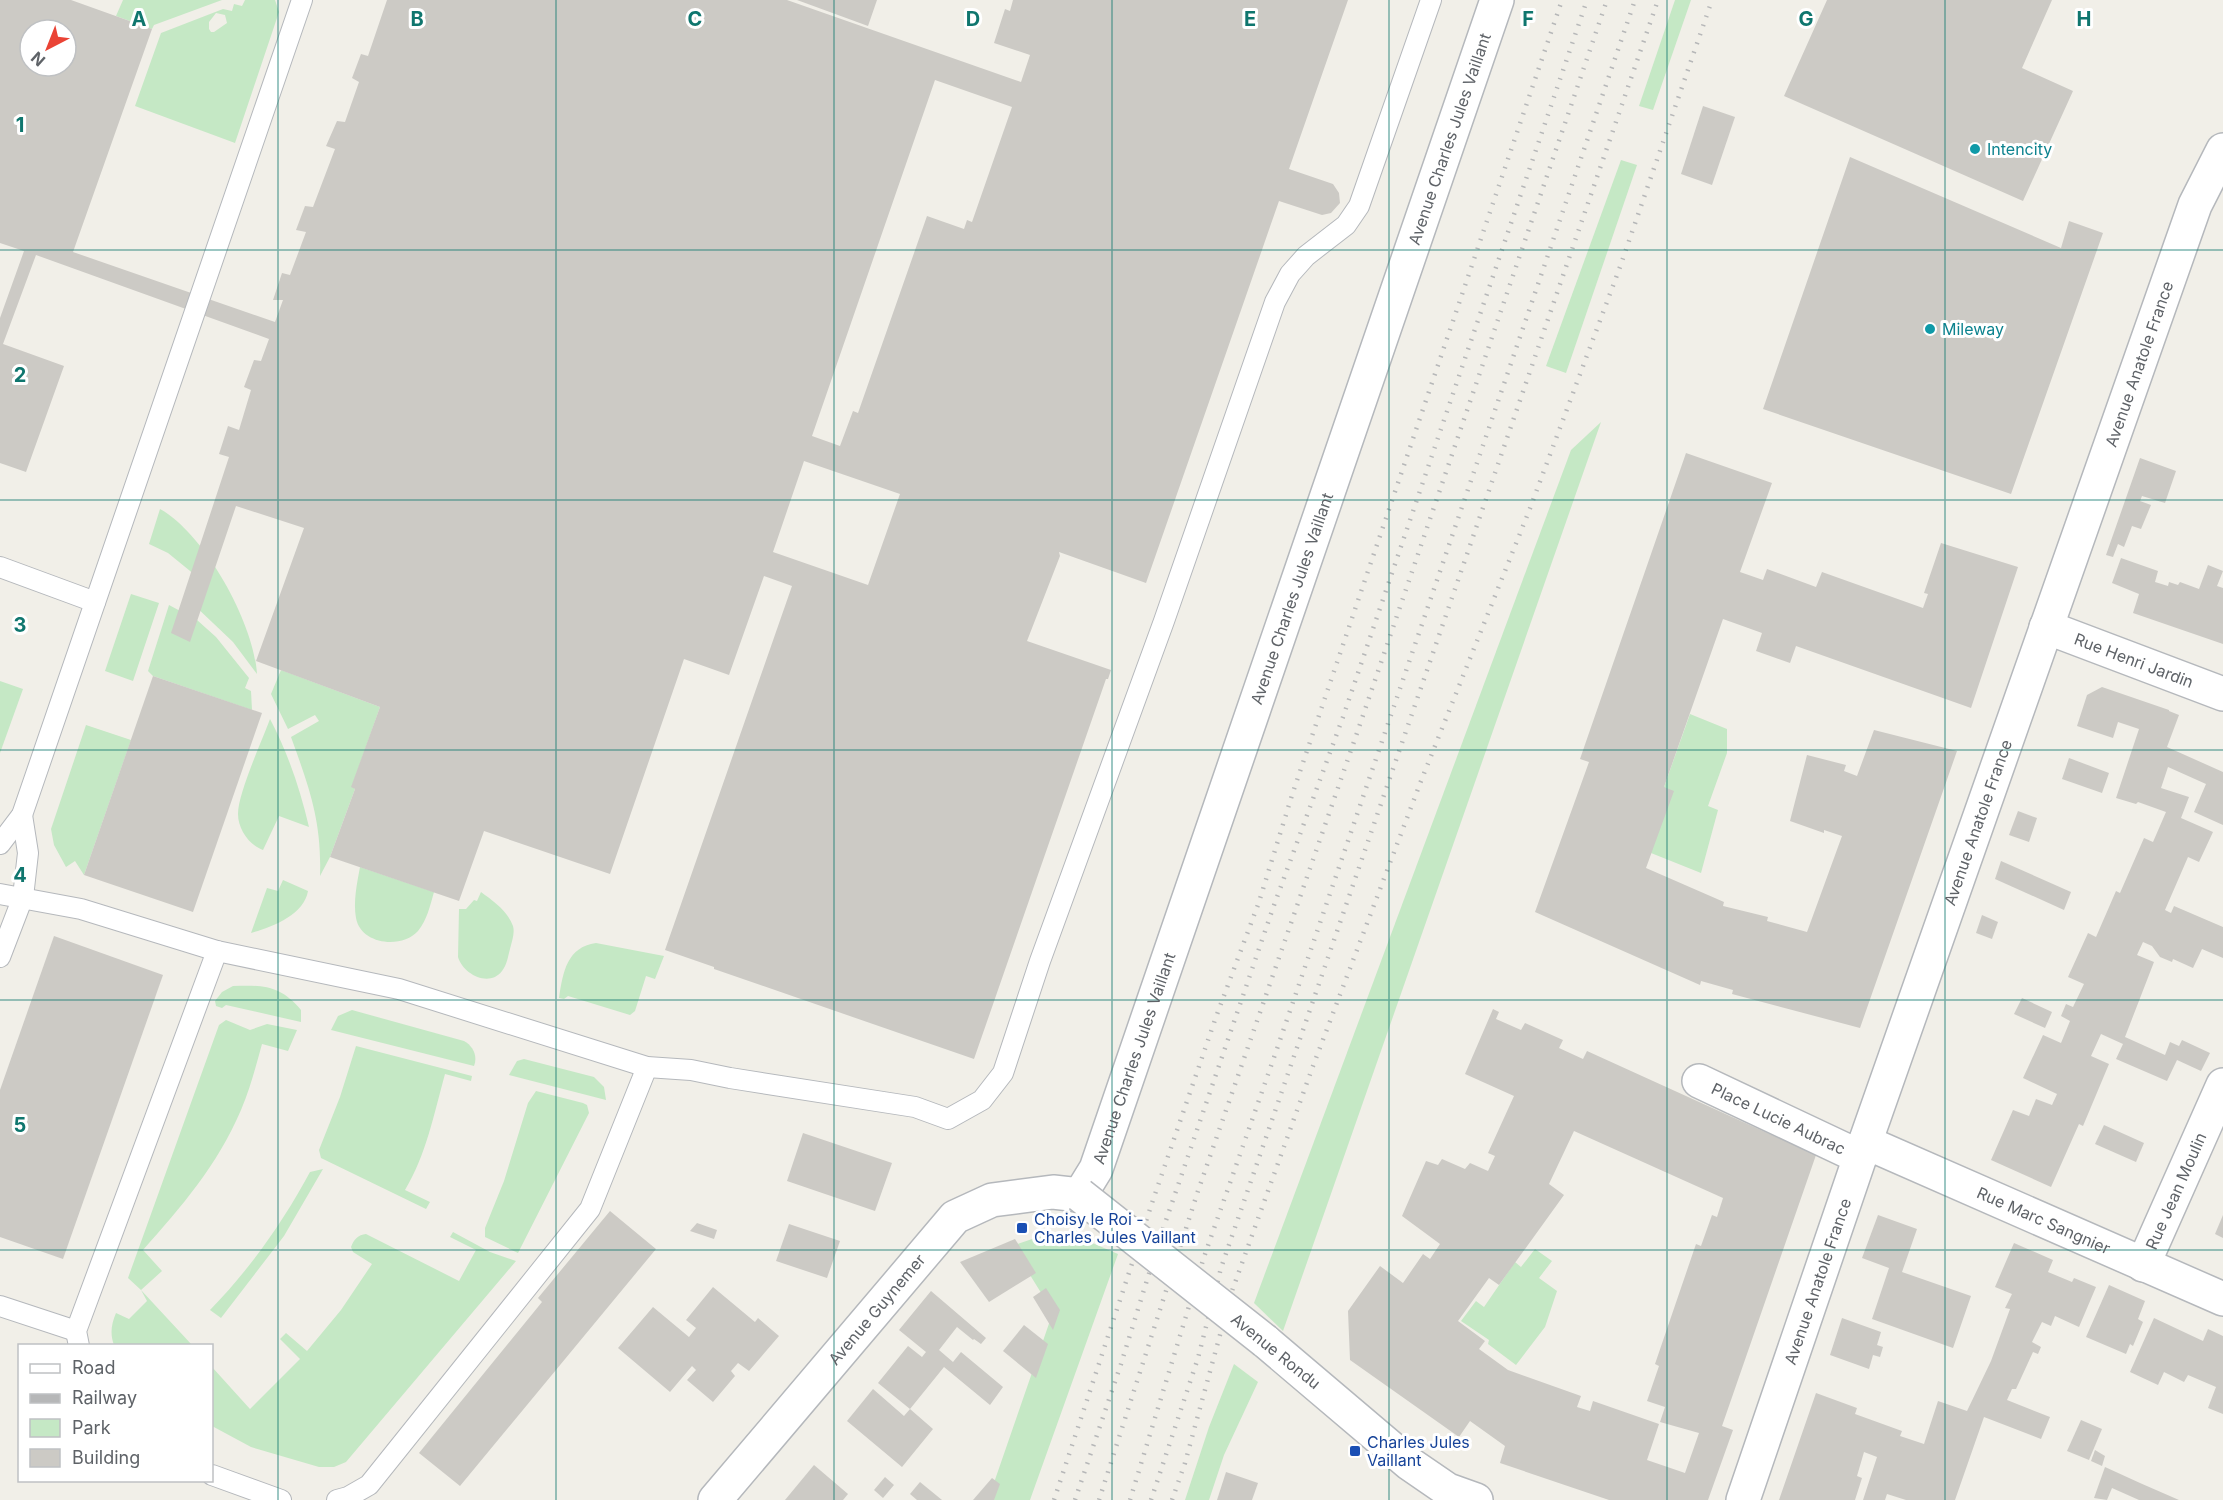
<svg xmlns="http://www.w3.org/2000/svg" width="2223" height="1500" font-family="Inter,sans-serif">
	<rect width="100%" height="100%" fill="#f1efe8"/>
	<!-- green -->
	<g fill="#c5e8c5" fill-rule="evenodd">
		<path d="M123 0H222L154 25 152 29 116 16Z"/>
		<path d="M245 0H275L279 12 235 143 135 106 161 33 223 9 232 11 234 4 242 6ZM216 13 225 15 227 23 214 32H211L209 29V22Z"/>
		<path d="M1675 0H1691L1653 110 1639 106Z"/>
		<path d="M1621 160 1637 165 1566 373 1546 366Z"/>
		<path d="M1601 422 1283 1331 1254 1303 1571 450Z"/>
		<path d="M160 509C205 534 254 623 257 674L233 642 193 604 195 575 168 553 149 544Z"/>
		<path d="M131 594 159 603 133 681 105 671Z"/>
		<path d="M169 605 197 620 216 637 249 678 245 688 251 691 252 710 153 676 148 671Z"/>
		<path d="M281 670 380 707 352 786 355 789 330 857 320 876C322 821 309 787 291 737L319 721 315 715 288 729 271 694Z"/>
		<path d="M0 681 23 689 0 753Z"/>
		<path d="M1690 714 1727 729V753L1708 806 1718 810 1701 873 1651 853 1664 787Z"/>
		<path d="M270 719C288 753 300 789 309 827L279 816 263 850C249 845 238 829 238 814 238 793 262 741 270 719Z"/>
		<path d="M86 725 131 740 84 875 75 861 66 867 54 845 51 829Z"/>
		<path d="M360 867 434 892C430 906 427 920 418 931 402 949 361 945 356 918 353 902 357 883 360 867Z"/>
		<path d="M283 880 308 891C304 915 272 927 251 933L267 888 278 891Z"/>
		<path d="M481 892C493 901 507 910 513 926 515 933 512 941 510 949 508 956 507 965 502 971 489 988 463 974 458 957L459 909H466L474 900 477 901Z"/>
		<path d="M596 943 664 956 655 979 646 976 635 1011 630 1015 568 996 564 999 559 998C563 972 567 947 596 943Z"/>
		<path d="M233 986C263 985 280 985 301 1010V1022L226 1005 222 1008 216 1006 215 1001 222 992Z"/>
		<path d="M352 1010 464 1041C473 1046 478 1056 474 1066L331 1030 338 1016Z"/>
		<path d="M226 1020 250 1030 267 1024 297 1030 288 1051 262 1044C256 1066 250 1089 241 1110 217 1166 182 1206 143 1250L162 1271 141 1290 192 1345H114C110 1334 111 1325 116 1313L129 1319 147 1301 141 1290 128 1278 219 1025Z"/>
		<path d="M356 1046 472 1076 471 1081 445 1074C434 1114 426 1155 405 1190L430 1202 426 1209 321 1158 319 1150 340 1097Z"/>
		<path d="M524 1059 594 1077 604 1087 606 1100 509 1075 517 1061Z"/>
		<path d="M536 1091 583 1103 587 1105 589 1113 518 1253 485 1237V1228L504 1181 528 1103Z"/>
		<path d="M323 1169 284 1236 221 1318 210 1310C250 1269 283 1222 310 1172Z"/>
		<path d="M453 1232 490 1252 516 1261 346 1462 334 1467H319L251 1447 212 1426V1367L250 1409 300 1359 280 1339 286 1333 307 1351 341 1310 372 1264 353 1252 351 1247C354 1239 358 1235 366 1234L459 1281 476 1250 450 1237Z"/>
		<path d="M1052 1236 1083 1239 1118 1254 1030 1500H988L1053 1312 1012 1246 1038 1237Z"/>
		<path d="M1535 1249 1552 1261 1539 1278 1557 1291 1545 1327 1516 1365 1488 1344 1489 1340 1461 1321 1476 1301 1484 1307 1515 1262 1521 1267Z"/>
		<path d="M1234 1364 1258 1382 1224 1455 1209 1500H1185L1209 1427Z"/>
	</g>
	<!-- building -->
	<g fill="#cccac5" fill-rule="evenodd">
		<path d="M0 0H71L152 29 73 252 275 322 283 300H273L282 273 290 275 306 232 296 230 305 206 313 207 335 149 326 146 337 121 345 122 359 82 352 78 361 54 368 56 387 0H787L1021 82 1030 55 994 43 1005 9 1010 11 1013 0H1348L1289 169 1333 184 1339 193 1340 203 1331 213 1322 215 1279 201 1146 583 1059 552 1060 556 1027 641 1111 670 1108 679H1106L974 1059 714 969V967L665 950 792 586 764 576 729 675 684 659 610 874 484 831 459 901 330 857 355 789 351 787 380 707 256 661 304 528 236 506 190 642 171 633 229 457 219 454 228 426 239 430 251 390 244 387 254 360 261 361 269 339 36 255 3 344 64 366 26 472 0 463V318L24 251 0 243ZM30 30H66V66H30ZM935 80 1012 107 972 222 967 220 964 229 927 216 858 413 853 411 840 446 812 436ZM804 461 900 494 868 585 773 552Z"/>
		<path d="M797 0H877L868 26Z"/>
		<path d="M1827 0H2052L2022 68 2073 91 2023 201 1784 96Z"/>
		<path d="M1703 106 1735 117 1712 185 1681 174Z"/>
		<path d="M1850 157 2061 248 2069 221 2103 233 2011 494 1763 409Z"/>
		<path d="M1686 453 1772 483 1740 572 1763 580 1767 569 1816 587 1822 572 1923 608 1928 594 1924 593 1941 543 2018 567 1971 708 1796 646 1790 663 1756 651 1762 633 1723 619 1664 787 1674 791 1646 868 1724 902 1723 906 1768 917 1767 921 1807 932 1842 836 1824 830V833L1790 821 1807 755 1846 765 1844 771 1857 776 1874 730 1957 751 1860 1028 1732 994 1733 990 1701 981 1700 985 1535 912 1589 762 1580 759Z"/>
		<path d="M2140 458 2176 471 2165 503 2142 496 2140 501 2151 505 2141 529 2132 526 2124 547 2118 544 2113 557 2106 555Z"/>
		<path d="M2121 558 2158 571 2155 582 2168 586 2169 582 2178 585 2180 582 2199 589 2208 565 2223 571 2217 586 2223 588V644L2133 613 2139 594 2112 583Z"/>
		<path d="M153 676 262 713 193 912 84 875Z"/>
		<path d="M2102 687 2169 710V711L2179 715 2167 747 2223 772V825L2194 812 2206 784 2168 767 2161 788 2189 797 2181 818 2213 832 2199 862 2188 857 2165 910 2171 913 2174 906 2223 927V958L2202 949 2193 968 2173 959 2172 962 2160 957 2152 946 2143 942 2137 955 2154 962 2125 1037 2165 1055 2170 1042 2179 1046 2182 1040 2210 1053 2201 1071 2177 1060 2167 1081 2116 1059 2123 1044 2101 1034 2091 1056 2109 1064 2083 1126 2079 1124 2051 1187 1991 1160 2013 1110 2029 1116 2036 1099 2052 1105 2057 1094 2023 1078 2043 1035 2061 1043 2070 1021 2061 1016 2066 1004 2073 1007 2084 984 2068 977 2088 933 2096 937 2116 891 2120 893 2144 838 2153 842 2166 812 2138 802 2136 804 2116 798 2139 729 2118 722 2113 738 2077 726 2087 695Z"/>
		<path d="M2069 758 2109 773 2102 793 2062 779Z"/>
		<path d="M2018 811 2037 818 2029 842 2009 835Z"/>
		<path d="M2001 861 2071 892 2064 910 1995 879Z"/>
		<path d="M1982 915 1998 922 1992 939 1976 933Z"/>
		<path d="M54 936 163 975 63 1259 0 1237V1090Z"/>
		<path d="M2022 998 2052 1012 2045 1028 2014 1014Z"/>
		<path d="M1493 1009 1499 1012 1496 1019 1521 1030 1525 1023 1563 1040 1559 1048 1583 1059 1587 1051 1816 1155 1722 1426 1733 1430 1708 1500H1609L1500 1463 1505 1446 1470 1421 1459 1437 1350 1360 1348 1311 1380 1266 1403 1283 1423 1254 1430 1259 1440 1244 1402 1216 1426 1161 1438 1165 1442 1159 1465 1169 1470 1163 1488 1171 1495 1156 1488 1153 1514 1096 1465 1074ZM1574 1131 1723 1198 1717 1217 1712 1215 1701 1246 1696 1244 1655 1364 1659 1366 1647 1401 1665 1407 1660 1422 1699 1433 1685 1473 1647 1460 1659 1424 1593 1401 1590 1411 1577 1407 1581 1396 1508 1370 1479 1349 1485 1341 1458 1321 1489 1278 1499 1285 1564 1195 1549 1184Z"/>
		<path d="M2104 1125 2144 1143 2136 1162 2095 1144Z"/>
		<path d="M803 1133 892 1163 875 1211 787 1181Z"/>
		<path d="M610 1211 656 1249 460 1486 419 1453 542 1302 538 1298Z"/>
		<path d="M1878 1215 1917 1229 1902 1272 1971 1296 1953 1348 1872 1319 1889 1268 1862 1258Z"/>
		<path d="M2223 1215V1238L2215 1234Z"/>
		<path d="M697 1223 717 1230 714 1239 690 1231Z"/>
		<path d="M789 1224 840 1241 827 1278 776 1261Z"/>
		<path d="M1015 1239 1036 1273 989 1302 960 1262Z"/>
		<path d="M2014 1243 2053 1260 2048 1272 2072 1282 2074 1278 2096 1287 2079 1327 2055 1316 2051 1326 2042 1322 2032 1342 2041 1347 2038 1354 2033 1352 2016 1389H2012L2007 1400 2050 1417 2041 1439 1984 1417 1955 1500H1906L1887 1494 1885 1500H1863L1877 1457 1864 1452 1857 1476 1862 1478 1855 1500H1779L1816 1393 1857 1408 1855 1414 1902 1431 1900 1436 1924 1444 1938 1401 1967 1411 1991 1361 2010 1309 2005 1308 2012 1294 1995 1287Z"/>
		<path d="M2109 1285 2145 1301 2138 1319 2143 1322 2133 1346 2130 1344 2126 1354 2086 1337Z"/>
		<path d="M713 1287 755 1322 758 1318 779 1336 749 1371 738 1363 731 1371 735 1376 713 1402 687 1380 696 1370 692 1366 670 1392 618 1348 653 1307 689 1337 696 1328 686 1320Z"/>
		<path d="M1046 1288 1060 1310 1053 1330 1033 1297Z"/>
		<path d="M931 1291 986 1338 981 1344 974 1339 973 1340 957 1327 939 1350 953 1362 961 1352 1003 1387 990 1405 944 1367 910 1409 933 1429 902 1467 847 1421 873 1389 904 1416 910 1409 878 1383 908 1346 922 1357 926 1352 899 1330Z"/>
		<path d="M1842 1318 1881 1332 1877 1345 1883 1347 1880 1357 1873 1355 1869 1369 1830 1355Z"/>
		<path d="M2154 1318 2203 1341 2208 1329 2223 1336V1414L2208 1408 2216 1387 2188 1375 2184 1382 2164 1372 2158 1385 2130 1372Z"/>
		<path d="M1024 1325 1048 1344 1036 1378 1003 1351Z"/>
		<path d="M2081 1420 2102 1429 2089 1460 2067 1451Z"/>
		<path d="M2095 1450 2105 1456 2102 1466 2091 1461Z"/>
		<path d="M814 1465 848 1494 843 1500H785Z"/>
		<path d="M2105 1467 2140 1483 2179 1500H2139L2112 1488 2107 1500 2094 1498Z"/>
		<path d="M1226 1472 1258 1483 1252 1500H1217Z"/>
		<path d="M885 1477 894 1485 883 1498 874 1490Z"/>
		<path d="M992 1478 1000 1484 994 1500H973Z"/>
		<path d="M920 1482 942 1500H917L910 1494Z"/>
	</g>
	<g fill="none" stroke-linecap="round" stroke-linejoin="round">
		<defs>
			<g id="lane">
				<path d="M0 567 95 602"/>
				<path d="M0 844 22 815 302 0"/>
				<path d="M0 894 81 909 217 951 399 989 647 1067 691 1070 730 1078 915 1107 948 1119 982 1100 1003 1073 1040 961 1164 621 1275 302 1290 274 1306 256 1346 225 1359 206 1431 0"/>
				<path d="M0 957 23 897 28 853 22 815"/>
				<path d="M0 1306 76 1331"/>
				<path d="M79 1346 76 1331 217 951"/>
				<path d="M212 1475 281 1500"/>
				<path d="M337 1500 348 1497 369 1485 590 1209 647 1067"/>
			</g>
			<g id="street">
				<path id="s1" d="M2046 627 2223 694"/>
				<path id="s2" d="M1699 1081 1860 1157"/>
				<path id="s3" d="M1865 1142 2223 1299"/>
				<path id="s4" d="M2143 1265 2223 1085"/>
				<path d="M1265 1341 1410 1464 1448 1490 1476 1500"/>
				<path id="s5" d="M715 1500 955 1217 992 1200 1053 1192 1080 1195 1096 1169 1497 0"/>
				<path id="s6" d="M1743 1500 1860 1157 2195 205 2223 150"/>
			</g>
		</defs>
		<!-- lane casing -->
		<use href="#lane" stroke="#b5b8bc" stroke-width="22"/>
		<!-- street casing -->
		<use href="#street" stroke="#b5b8bc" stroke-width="36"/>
		<!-- lane -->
		<use href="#lane" stroke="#fff" stroke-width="20"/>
		<!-- street -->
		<use href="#street" stroke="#fff" stroke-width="33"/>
		<!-- rail -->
		<g stroke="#b6b7b8" stroke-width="4.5" stroke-dasharray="1.5 8" stroke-linecap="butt">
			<path d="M1054 1500 1153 1200 1216 1017 1259 902 1293 792 1562 0"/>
			<path d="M1075 1500 1121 1364 1161 1235 1273 908 1343 717 1587 0"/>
			<path d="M1099 1500 1198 1191 1357 733 1607 0"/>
			<path d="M1130 1500 1204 1257 1278 1046 1635 0"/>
			<path d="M1151 1500 1198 1358 1221 1268 1658 0"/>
			<path d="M1172 1500 1185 1463 1232 1291 1313 1066 1421 781 1529 511 1620 267 1712 0"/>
		</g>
		<defs>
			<path id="street-bridge" d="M1080 1195 1265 1341"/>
		</defs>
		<!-- street-bridge casing -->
		<use href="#street-bridge" stroke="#b5b8bc" stroke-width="36" stroke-linecap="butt"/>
		<!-- street-bridge -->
		<use href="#street-bridge" stroke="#fff" stroke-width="33"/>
	</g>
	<!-- grid -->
	<path fill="none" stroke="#0f766e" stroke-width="1.5" stroke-opacity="0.55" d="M278 0V1500M556 0V1500M834 0V1500M1112 0V1500M1389 0V1500M1667 0V1500M1945 0V1500M0 250H2223M0 500H2223M0 750H2223M0 1000H2223M0 1250H2223"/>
	<!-- markers -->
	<g fill="#0f9aa8" stroke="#fff" stroke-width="2">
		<circle cx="1975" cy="149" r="6"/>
		<circle cx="1930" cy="329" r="6"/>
	</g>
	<g fill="#1a4fb4" stroke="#fff" stroke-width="2">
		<rect x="1016" y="1222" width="12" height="12" rx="3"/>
		<rect x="1349" y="1445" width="12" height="12" rx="3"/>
	</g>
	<g text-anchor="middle" stroke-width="6" stroke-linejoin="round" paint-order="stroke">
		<!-- street labels -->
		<g font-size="16" fill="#5f6368" stroke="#fff">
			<text dy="6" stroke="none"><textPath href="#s5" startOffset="1620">Avenue Charles Jules Vaillant</textPath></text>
			<text dy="6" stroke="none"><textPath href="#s6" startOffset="1203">Avenue Anatole France</textPath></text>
			<text dy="6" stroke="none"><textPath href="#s5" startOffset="1134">Avenue Charles Jules Vaillant</textPath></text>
			<text dy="6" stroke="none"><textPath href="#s1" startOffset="94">Rue Henri Jardin</textPath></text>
			<text dy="6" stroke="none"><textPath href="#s6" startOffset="717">Avenue Anatole France</textPath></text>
			<text dy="6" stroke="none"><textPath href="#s5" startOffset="648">Avenue Charles Jules Vaillant</textPath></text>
			<text dy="6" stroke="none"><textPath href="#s2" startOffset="88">Place Lucie Aubrac</textPath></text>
			<text dy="6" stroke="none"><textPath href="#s4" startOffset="81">Rue Jean Moulin</textPath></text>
			<text dy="6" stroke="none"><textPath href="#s3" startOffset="195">Rue Marc Sangnier</textPath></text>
			<text dy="6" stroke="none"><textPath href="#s6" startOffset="231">Avenue Anatole France</textPath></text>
			<text dy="6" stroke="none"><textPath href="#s5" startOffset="250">Avenue Guynemer</textPath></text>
			<text transform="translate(1276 1351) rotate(39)" y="6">Avenue Rondu</text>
		</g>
		<!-- culture labels -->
		<g font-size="16" fill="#0d838f" stroke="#fff" text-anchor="start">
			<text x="1987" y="155">Intencity</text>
			<text x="1942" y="335">Mileway</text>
		</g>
		<!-- transit labels -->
		<g font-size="16" fill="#164399" stroke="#fff" text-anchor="start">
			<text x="1034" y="1225">Choisy le Roi -<tspan x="1034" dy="18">Charles Jules Vaillant</tspan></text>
			<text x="1367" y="1448">Charles Jules<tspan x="1367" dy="18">Vaillant</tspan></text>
		</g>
	</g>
	<g font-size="20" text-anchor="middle" font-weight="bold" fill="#0f766e" stroke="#fff" stroke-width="6" stroke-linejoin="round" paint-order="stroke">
		<text x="139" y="26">A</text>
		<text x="417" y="26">B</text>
		<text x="695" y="26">C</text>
		<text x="973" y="26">D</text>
		<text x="1250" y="26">E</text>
		<text x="1528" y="26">F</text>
		<text x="1806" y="26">G</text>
		<text x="2084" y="26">H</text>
		<text x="20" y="132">1</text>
		<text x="20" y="382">2</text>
		<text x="20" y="632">3</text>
		<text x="20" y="882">4</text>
		<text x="20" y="1132">5</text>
	</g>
	<!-- legend -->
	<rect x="18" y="1344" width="195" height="138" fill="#ffffff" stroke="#bfc1c3" stroke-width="1.5"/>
	<rect x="30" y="1364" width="30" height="9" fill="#ffffff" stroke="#bfc1c3" stroke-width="1.5"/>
	<text x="72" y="1374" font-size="18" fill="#5f6368">Road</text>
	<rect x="30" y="1394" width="30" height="9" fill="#b6b7b8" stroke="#bfc1c3" stroke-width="1.5"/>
	<text x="72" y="1404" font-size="18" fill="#5f6368">Railway</text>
	<rect x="30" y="1419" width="30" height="18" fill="#c5e8c5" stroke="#bfc1c3" stroke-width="1.5"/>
	<text x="72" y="1434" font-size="18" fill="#5f6368">Park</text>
	<rect x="30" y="1449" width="30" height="18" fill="#cccac5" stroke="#bfc1c3" stroke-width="1.5"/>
	<text x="72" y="1464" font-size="18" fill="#5f6368">Building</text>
	<!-- north arrow -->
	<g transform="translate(48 48) rotate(222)"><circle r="28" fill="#ffffff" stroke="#bfc1c3" stroke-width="1.5"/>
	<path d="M0-4.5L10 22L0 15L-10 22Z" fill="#ea4335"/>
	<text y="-9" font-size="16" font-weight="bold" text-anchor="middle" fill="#5f6368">N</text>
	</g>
</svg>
